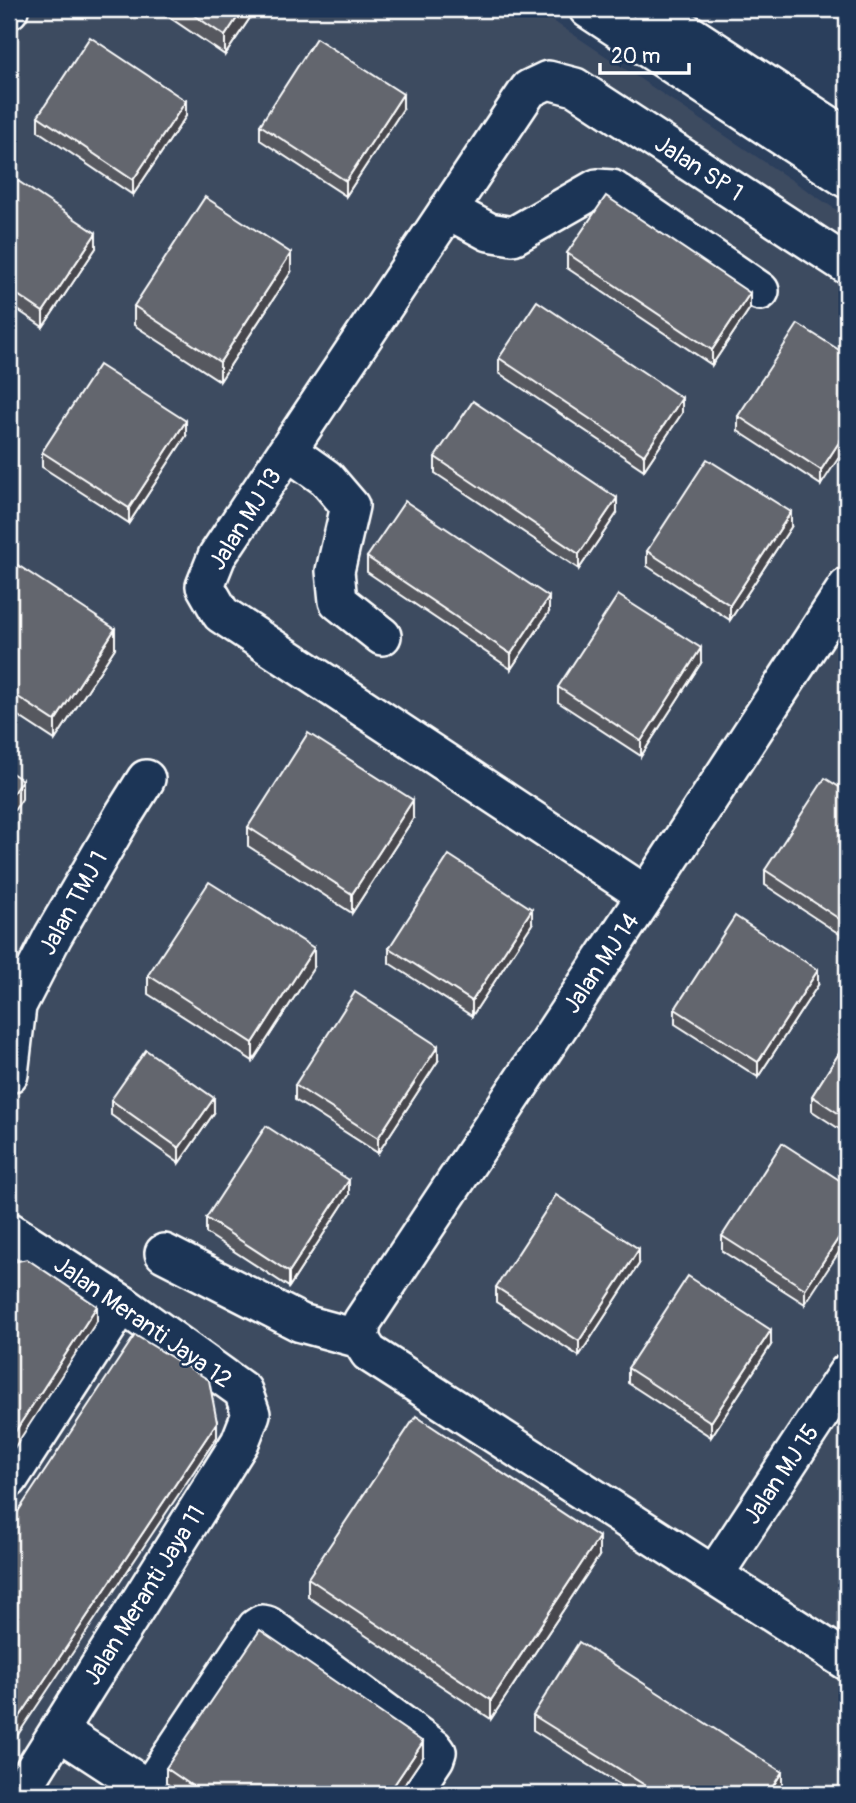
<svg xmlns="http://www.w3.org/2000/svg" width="856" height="1803" font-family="Pangolin,sans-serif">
	<rect width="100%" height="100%" fill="#2b3f5c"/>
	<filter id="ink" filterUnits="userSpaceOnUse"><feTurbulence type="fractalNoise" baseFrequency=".0143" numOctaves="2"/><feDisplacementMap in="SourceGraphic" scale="14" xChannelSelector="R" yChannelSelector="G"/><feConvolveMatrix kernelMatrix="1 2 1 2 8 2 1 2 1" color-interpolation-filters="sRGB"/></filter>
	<g filter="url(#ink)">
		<!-- built -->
		<path fill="#3c4b61" d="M9 9H535L847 217V1794H9Z"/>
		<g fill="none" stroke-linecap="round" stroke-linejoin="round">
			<defs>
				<g id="minor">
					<path d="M588 9 847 179"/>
					<path d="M651 9 847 137"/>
					<path d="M9 10V9"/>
					<path d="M448 210 489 232 513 236 597 188 612 189 760 291"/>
					<path d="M288 451 326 478 350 506 335 571 338 601 382 636"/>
					<path d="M646 895 221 614 205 586 217 556 529 89 548 80 575 87 847 265"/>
					<path d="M9 1074 17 1006 53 936 124 814 146 779"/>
					<path d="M9 1231 122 1304 243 1391 251 1414 240 1442 19 1794"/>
					<path d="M164 1253 301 1323 360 1339 369 1353 847 1661"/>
					<path d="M360 1339 362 1322 646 895 847 587"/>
					<path d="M9 1479 122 1304"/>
					<path d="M714 1575 847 1373"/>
					<path d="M59 1731 156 1794"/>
					<path d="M149 1789 256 1628 262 1624 267 1625 434 1748 437 1752 435 1758 411 1794"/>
				</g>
			</defs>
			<!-- minor casing -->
			<use href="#minor" stroke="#fff" stroke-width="42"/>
			<!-- minor -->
			<use href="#minor" stroke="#1d3557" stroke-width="37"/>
		</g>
		<!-- wall -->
		<g fill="#56585f" stroke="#fff" stroke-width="2">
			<path d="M157 9H256L225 55Z"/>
			<path d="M403 109 346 196 260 140V125Z"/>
			<path d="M38 116H186L133 195 38 131Z"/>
			<path d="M9 175 96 248 43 327 9 304Z"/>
			<path d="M567 253 750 308 712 365 567 268Z"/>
			<path d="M291 272 220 381 134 325V306Z"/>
			<path d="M847 355 821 485 738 431V416Z"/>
			<path d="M499 358 682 413 644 470 499 373Z"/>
			<path d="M186 436 129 523 42 467V452Z"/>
			<path d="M435 457 617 513 579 569 435 473Z"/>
			<path d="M791 527 730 620 647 566V551Z"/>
			<path d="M367 557 549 612 511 669 367 572Z"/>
			<path d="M9 562 115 648 55 740 9 710Z"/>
			<path d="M701 663 641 756 558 702V687Z"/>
			<path d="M847 792V939L765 885V870Z"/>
			<path d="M413 819 352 913 248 846V827Z"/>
			<path d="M532 924 472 1016 389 963V948Z"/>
			<path d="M314 967 253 1061 148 994V975Z"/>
			<path d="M818 985 758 1077 675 1024V1009Z"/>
			<path d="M847 1041V1134L812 1111V1096Z"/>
			<path d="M438 1061 378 1153 295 1100V1085Z"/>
			<path d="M111 1100 214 1113 179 1163 111 1115Z"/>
			<path d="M847 1185 805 1304 722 1251V1236Z"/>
			<path d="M349 1195 289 1287 206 1233V1218Z"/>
			<path d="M639 1264 579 1356 496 1302V1287Z"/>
			<path d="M771 1345 711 1437 628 1383V1368Z"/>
			<path d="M599 1556 491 1719 308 1597V1578Z"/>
			<path d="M533 1715 782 1787 778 1794H635L533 1730Z"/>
			<path d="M423 1757 398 1794H182L166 1783V1768Z"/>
		</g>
		<!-- shaded-wall -->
		<g fill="#46474d" stroke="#fff" stroke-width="2">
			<path d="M243 9H256L225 55V36Z"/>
			<path d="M403 94V109L346 196V181Z"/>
			<path d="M186 101V116L133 195V180Z"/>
			<path d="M96 233V248L43 327V312Z"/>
			<path d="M291 253V272L220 381V362Z"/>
			<path d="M750 293V308L712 365V350Z"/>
			<path d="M11 371V386L9 390V375Z"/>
			<path d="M682 398V413L644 470V455Z"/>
			<path d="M186 421V436L129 523V508Z"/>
			<path d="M847 430V445L821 485V470Z"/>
			<path d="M617 498V513L579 569V554Z"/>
			<path d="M791 512V527L730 620V605Z"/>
			<path d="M549 597V612L511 669V654Z"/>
			<path d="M115 629V648L55 740V721Z"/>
			<path d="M701 648V663L641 756V741Z"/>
			<path d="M22 780V799L9 818V799Z"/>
			<path d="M413 800V819L352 913V894Z"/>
			<path d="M532 909V924L472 1016V1001Z"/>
			<path d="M314 948V967L253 1061V1043Z"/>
			<path d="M818 970V985L758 1077V1062Z"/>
			<path d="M438 1046V1061L378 1153V1138Z"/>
			<path d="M214 1098V1113L179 1163V1148Z"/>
			<path d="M349 1180V1195L289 1287V1272Z"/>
			<path d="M847 1225V1240L805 1304V1289Z"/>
			<path d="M639 1249V1264L579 1356V1341Z"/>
			<path d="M97 1306V1321L9 1456V1441Z"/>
			<path d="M771 1330V1345L711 1437V1422Z"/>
			<path d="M217 1422V1437L9 1748V1733Z"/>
			<path d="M599 1537V1556L491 1719V1700Z"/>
			<path d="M423 1742V1757L398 1794H388Z"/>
			<path d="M782 1772V1787L778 1794H768Z"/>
		</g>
		<!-- building -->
		<g fill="#64666e" stroke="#fff" stroke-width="2">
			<path d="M185 9H243L225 36Z"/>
			<path d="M90 37 186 101 133 180 38 116Z"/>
			<path d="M316 38 403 94 346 181 260 125Z"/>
			<path d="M9 175 96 233 43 312 9 289Z"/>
			<path d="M606 196 750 293 712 350 567 253Z"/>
			<path d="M205 197 291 253 220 362 134 306Z"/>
			<path d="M537 301 682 398 644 455 499 358Z"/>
			<path d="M798 324 847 355V430L821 470 738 416Z"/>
			<path d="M99 365 186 421 129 508 42 452Z"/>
			<path d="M473 401 617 498 579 554 435 457Z"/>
			<path d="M707 459 791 512 730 605 647 551Z"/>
			<path d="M405 501 549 597 511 654 367 557Z"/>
			<path d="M10 560 115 629 55 721 9 691V562Z"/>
			<path d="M618 595 701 648 641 741 558 687Z"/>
			<path d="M308 733 413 800 352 894 248 827Z"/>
			<path d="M9 771 22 780 9 799Z"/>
			<path d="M825 778 847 792V924L765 870Z"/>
			<path d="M449 855 532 909 472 1001 389 948Z"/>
			<path d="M209 882 314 948 253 1043 148 975Z"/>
			<path d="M735 916 818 970 758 1062 675 1009Z"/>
			<path d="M355 992 438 1046 378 1138 295 1085Z"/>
			<path d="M847 1041V1119L812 1096Z"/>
			<path d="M146 1050 214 1098 179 1148 111 1100Z"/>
			<path d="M266 1126 349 1180 289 1272 206 1218Z"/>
			<path d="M782 1143 847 1185V1225L805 1289 722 1236Z"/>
			<path d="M556 1195 639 1249 579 1341 496 1287Z"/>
			<path d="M27 1259 97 1306 9 1441V1263Z"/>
			<path d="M688 1276 771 1330 711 1422 628 1368Z"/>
			<path d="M135 1335 209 1380 217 1422 9 1733V1525Z"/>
			<path d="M416 1416 599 1537 491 1700 308 1578Z"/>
			<path d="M260 1630 423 1742 388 1794H204L166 1768Z"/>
			<path d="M579 1642 782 1772 768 1794H659L533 1715Z"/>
		</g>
	</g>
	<g text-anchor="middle" stroke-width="5" stroke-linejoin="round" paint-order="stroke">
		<!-- street labels -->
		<g font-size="24" fill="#fff" stroke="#1d3557">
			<text transform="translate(699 168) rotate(33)" y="8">Jalan SP 1</text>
			<text transform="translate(245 519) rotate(-58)" y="8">Jalan MJ 13</text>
			<text transform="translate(73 903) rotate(-61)" y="8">Jalan TMJ 1</text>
			<text transform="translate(601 963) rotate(-56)" y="8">Jalan MJ 14</text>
			<text transform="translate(143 1322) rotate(35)" y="8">Jalan Meranti Jaya 12</text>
			<text transform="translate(781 1474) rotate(-56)" y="8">Jalan MJ 15</text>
			<text transform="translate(144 1595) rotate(-58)" y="8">Jalan Meranti Jaya 11</text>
		</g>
	</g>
	<!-- margin -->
	<rect width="856" height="1803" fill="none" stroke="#1d3557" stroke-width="35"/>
	<rect x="18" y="18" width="821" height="1768" fill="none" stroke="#fff" stroke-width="2.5" filter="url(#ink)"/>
	<!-- scale -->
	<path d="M600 63v10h89v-10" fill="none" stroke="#ffffff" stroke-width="3.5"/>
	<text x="611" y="63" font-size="21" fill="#ffffff" stroke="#1d3557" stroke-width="5" paint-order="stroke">20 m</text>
</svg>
